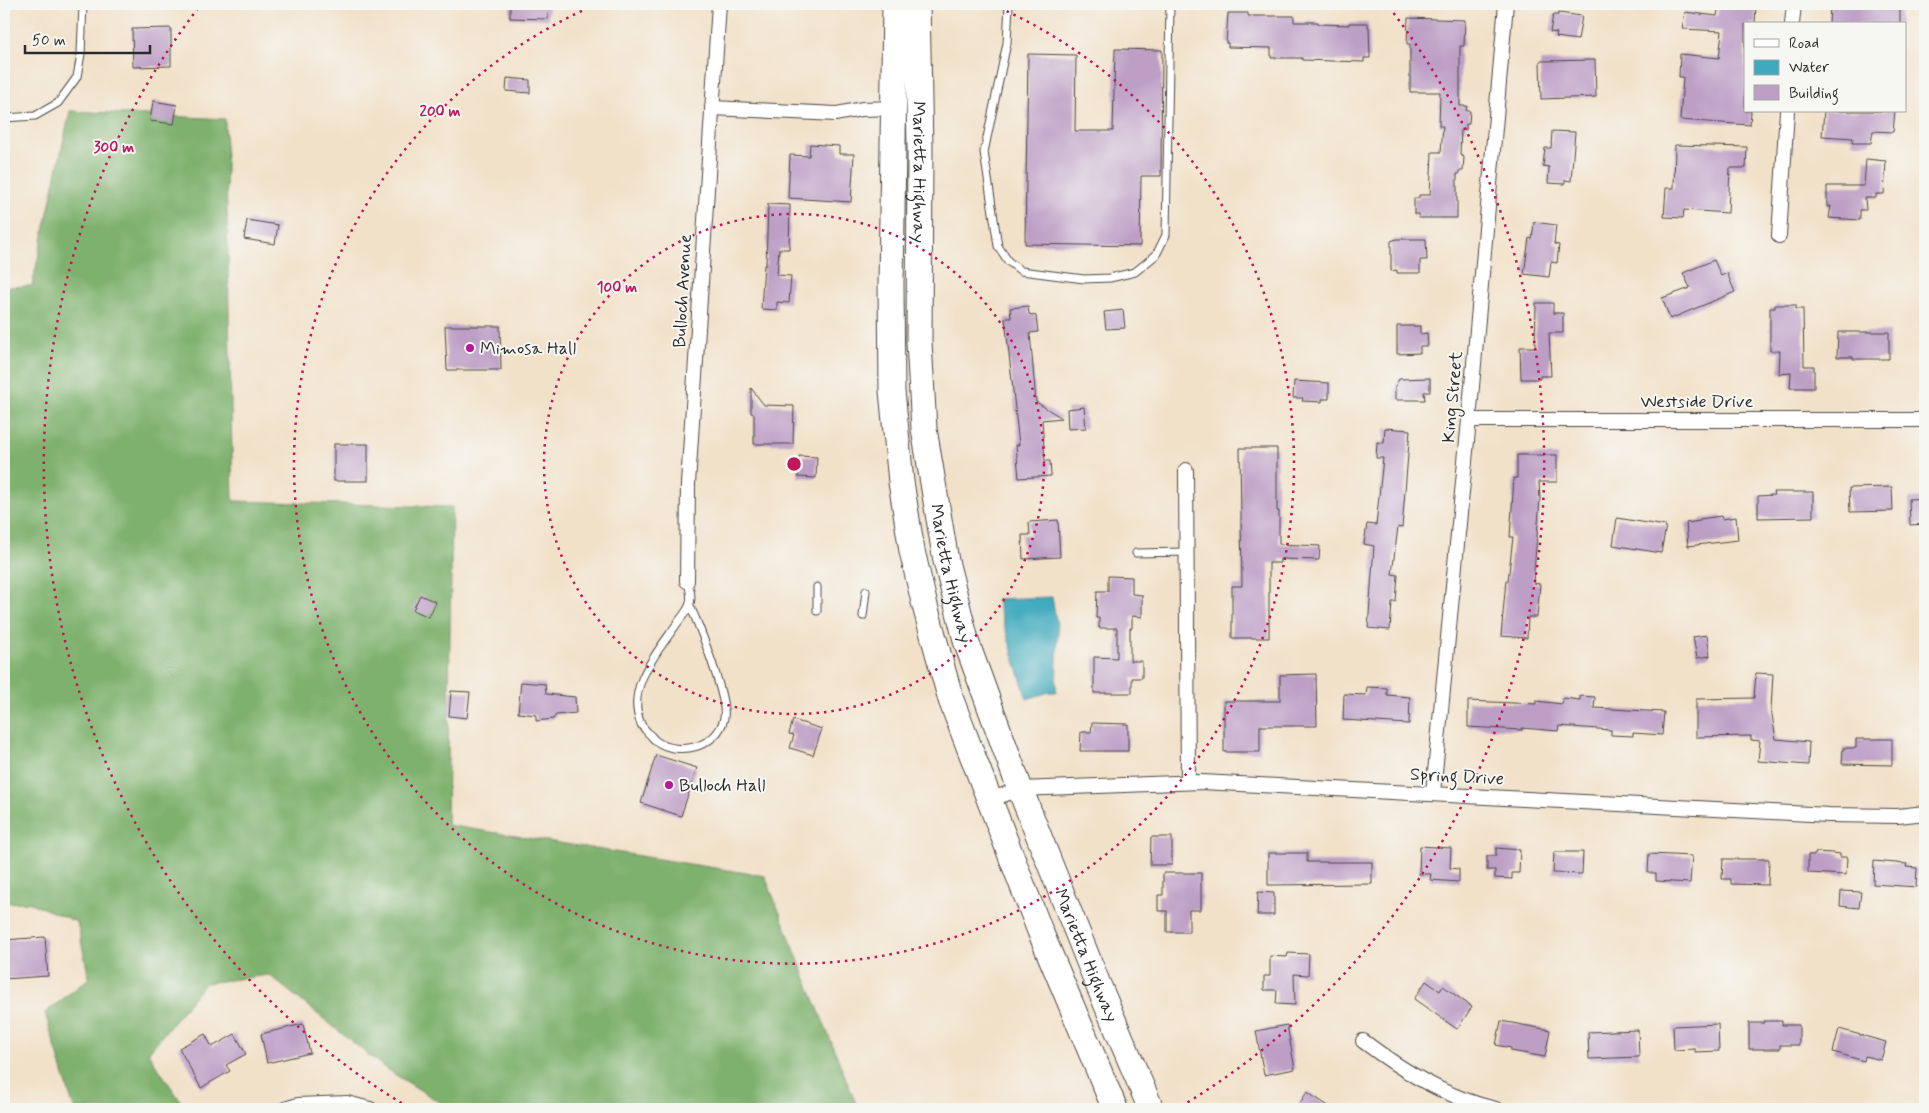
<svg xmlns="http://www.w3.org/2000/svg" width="1929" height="1113" font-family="Mynerve,sans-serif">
	<rect width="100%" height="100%" fill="#f6f6f2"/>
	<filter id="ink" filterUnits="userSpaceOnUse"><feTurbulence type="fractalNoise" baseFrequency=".02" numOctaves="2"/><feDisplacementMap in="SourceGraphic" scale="10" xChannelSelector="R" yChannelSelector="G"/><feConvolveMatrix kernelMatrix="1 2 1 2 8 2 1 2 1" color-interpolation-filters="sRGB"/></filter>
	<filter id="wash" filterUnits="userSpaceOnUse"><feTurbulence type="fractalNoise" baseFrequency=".0096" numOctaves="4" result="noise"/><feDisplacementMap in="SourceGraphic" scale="20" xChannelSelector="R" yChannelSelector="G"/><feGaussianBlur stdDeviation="1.12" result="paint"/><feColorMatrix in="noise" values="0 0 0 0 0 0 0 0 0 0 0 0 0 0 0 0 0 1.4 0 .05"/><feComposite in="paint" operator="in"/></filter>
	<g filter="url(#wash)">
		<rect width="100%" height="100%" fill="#f2e1c9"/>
		<!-- forest -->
		<path fill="#7eb16d" stroke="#546e4c" d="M70 111 225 119 233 501 452 507 447 825 765 876 858 1109H451L386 1069 269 975 205 983 148 1053 186 1109H74L45 1013 89 978 77 922 28 902 4 903V287L32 286Z"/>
		<!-- water -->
		<path fill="#3faabe" stroke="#356a74" d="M1052 597 1058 631 1056 692H1049L1027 699 996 599Z"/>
		<g id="blocks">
			<!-- building -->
			<g fill="#bd9fc6">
				<path d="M510 4H549L548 19 510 18Z"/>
				<path d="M1719 4H1756L1755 24H1745V111H1751L1750 125 1680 120 1683 77H1679L1680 54 1719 58 1722 31 1682 29 1685 12 1717 16Z"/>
				<path d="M1830 4H1900V24H1829Z"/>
				<path d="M1228 13H1248V16H1294V22H1318V24L1349 25V23H1368V27H1369L1370 58H1364V62L1302 60V58H1271V48L1228 47V43H1226Z"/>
				<path d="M1558 13 1582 16 1578 40 1556 37 1557 33 1550 32 1553 15H1558Z"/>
				<path d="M1408 18 1465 20 1464 46H1460V106H1467L1466 111H1470L1469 124H1466V130H1461L1460 155 1464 157 1463 171H1459V174H1457V218H1419V214H1414V198H1419V195H1430L1432 152H1441L1443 126H1439L1440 92H1410V44H1407Z"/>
				<path d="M171 28V66L133 67 132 29Z"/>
				<path d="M1115 49 1162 50 1161 176H1141L1140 246 1025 244 1028 54 1076 55 1075 131H1113Z"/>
				<path d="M1595 60 1596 97 1541 99 1540 61Z"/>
				<path d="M507 78 530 80V93L506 91Z"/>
				<path d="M153 101 177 105 174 124 150 121Z"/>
				<path d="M1824 111H1895L1893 132 1873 131 1871 143H1852L1853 138 1822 136Z"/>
				<path d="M1552 131 1575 132 1571 181 1565 180V184L1548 183 1549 167 1543 166 1545 148H1551Z"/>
				<path d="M810 144 839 146V154H854L851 202 788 198 790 155 809 156Z"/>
				<path d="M1675 145 1747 147 1746 168H1730L1728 213 1684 210 1683 218 1664 217 1666 188H1674Z"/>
				<path d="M1866 159 1886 161 1884 194H1876V198H1865L1866 210H1860V220L1829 218 1831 206 1827 207V186H1864Z"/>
				<path d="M768 204 790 205 789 249H779L777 275 791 276 789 303 777 302V310L761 309 764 265H766Z"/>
				<path d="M247 220 278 225 275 244 244 239Z"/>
				<path d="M1534 222 1556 225 1554 244 1559 245 1557 263 1551 262 1549 277 1524 274 1529 238 1532 239Z"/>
				<path d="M1397 239H1426L1427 260H1420V273H1397V270L1391 271V241Z"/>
				<path d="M1714 260 1721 276 1727 273 1735 292 1670 319 1662 298 1690 288 1683 273Z"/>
				<path d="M1536 303H1553V313H1563V333H1549L1551 376H1540V379H1521L1520 347H1535Z"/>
				<path d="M1775 305H1796V309H1803L1804 366H1814V388H1790L1791 373 1779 374 1780 351H1770V308H1775Z"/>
				<path d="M1028 306 1029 314 1036 316 1038 332 1030 333 1036 402 1062 418 1042 420 1045 461H1050L1051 476 1019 478 1016 445H1019L1005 318H1011L1010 308Z"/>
				<path d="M1123 310 1125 328 1106 329 1104 312Z"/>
				<path d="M445 326H500L501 370H447Z"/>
				<path d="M1397 326H1420V334L1427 333 1428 346H1420V353L1397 354Z"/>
				<path d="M1838 332H1889V359H1853V357H1837Z"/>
				<path d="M1430 378V392H1424L1425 400H1395V387L1399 379Z"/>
				<path d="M1294 381 1329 383V399H1322V402L1302 401 1303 398H1293Z"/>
				<path d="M751 388 764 405 794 406 793 444H754V414L751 413Z"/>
				<path d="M1084 407 1086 428 1068 429 1067 409Z"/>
				<path d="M1385 428 1410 430 1402 528 1398 527 1392 574 1398 575 1396 602H1392L1390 630 1368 628 1374 546 1364 544 1367 524 1376 525 1383 458H1376L1377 442 1384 443Z"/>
				<rect x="334" y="444" width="34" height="37"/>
				<path d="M1240 448H1277V511H1279V544L1320 546 1319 560 1280 559V563H1269V638H1232V586H1242Z"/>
				<path d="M1517 455H1557V482H1539L1540 500 1533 583 1540 584 1537 617H1528L1527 638 1501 636 1506 580 1508 581 1513 537H1510L1514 478H1517Z"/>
				<path d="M799 456 817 457 816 478 798 477Z"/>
				<path d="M1892 487 1893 511 1850 512 1849 488Z"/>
				<path d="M1773 492H1813V517L1758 518V496L1774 495Z"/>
				<path d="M1925 498V524L1910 525 1909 499Z"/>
				<path d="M1721 516 1722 519 1736 517 1738 540 1688 546 1686 523 1700 521V519Z"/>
				<path d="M1617 518 1666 526 1661 553 1613 545Z"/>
				<path d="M1058 520 1060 557 1023 559 1022 535H1030L1029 522Z"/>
				<path d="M1108 576 1132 577V594L1142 595V617L1132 616V628H1130V661H1142V678H1132V693H1094V657L1117 658V628H1099V618H1096L1097 591H1108Z"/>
				<path d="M420 595 436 602 429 617 413 610Z"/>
				<path d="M1707 635 1710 656 1697 658 1693 637Z"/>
				<path d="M1756 673 1773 674 1771 709 1776 739 1809 742 1808 765 1758 761 1760 741 1751 740V736L1696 737V699L1754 698Z"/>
				<path d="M1316 674 1317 726H1260V752H1224V701H1280V675Z"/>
				<path d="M521 682 545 684 546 694 575 697 576 713 556 715 553 719 536 721V715L518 713Z"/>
				<path d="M1367 687 1387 688V695L1410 697 1409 724 1343 720 1344 694 1366 695Z"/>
				<path d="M451 691 470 692 467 718 449 716Z"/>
				<path d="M1580 696 1595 697 1594 708 1664 712 1662 735 1633 733V736L1611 735V730L1559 726 1558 731 1522 728V730L1468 727V701L1536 704V701L1562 704 1563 698 1580 700Z"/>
				<path d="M793 720 822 729 813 755 790 748 794 735 789 734Z"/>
				<path d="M1092 723 1128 724V751H1080L1081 732H1091Z"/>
				<path d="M1856 739H1892V765L1842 764 1843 748H1856Z"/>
				<path d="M656 755 697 768 681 816 641 803Z"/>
				<path d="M1151 837H1172V865H1150Z"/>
				<path d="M1420 846 1451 848 1450 868 1459 869V882L1430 880 1431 874H1419Z"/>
				<path d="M1496 848 1520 850 1519 873H1512V879L1495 878V870H1487V856H1496Z"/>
				<path d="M1554 852H1583L1582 874 1553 873Z"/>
				<path d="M1816 852 1832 853 1840 854V857H1847L1846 875 1808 873V855H1815Z"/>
				<path d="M1268 853H1307V862H1372V884L1268 885Z"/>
				<path d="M1649 854 1692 856 1690 883 1656 881V873H1648Z"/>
				<path d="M1723 859H1769L1768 885 1731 884V879H1722Z"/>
				<path d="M1874 861 1907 864 1906 867 1917 868 1916 887 1873 884Z"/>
				<path d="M1163 873H1201V910H1189V932H1167V911H1158V895H1163Z"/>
				<path d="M1841 891 1861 892 1859 908 1840 906Z"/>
				<path d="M1258 892 1274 893V915H1257Z"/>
				<path d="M45 937 48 976 4 979V940Z"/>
				<path d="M1288 953 1309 954 1308 975 1294 974 1295 1005 1276 1004 1277 990H1264V976H1270V956L1287 957Z"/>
				<path d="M1426 981 1440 991 1443 986 1472 1007 1457 1029 1414 999Z"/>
				<path d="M1501 1021 1550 1030 1545 1057 1511 1051V1048L1496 1045Z"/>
				<path d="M1764 1021H1782V1025H1799V1045H1780V1049H1749V1023H1764Z"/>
				<path d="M303 1024 310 1053 267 1063 261 1034Z"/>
				<path d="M1718 1024 1719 1051 1695 1052V1049L1674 1050 1673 1026Z"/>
				<path d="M1287 1025 1295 1069 1264 1075 1256 1031Z"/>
				<path d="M1839 1029 1886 1042 1881 1060 1865 1056 1864 1061 1833 1052Z"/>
				<path d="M1638 1030 1639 1057 1589 1059 1588 1032Z"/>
				<path d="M205 1034 212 1047 235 1034 246 1054 226 1065 230 1071 201 1088 179 1048Z"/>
				<path d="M1307 1092 1333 1109H1296Z"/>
			</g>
		</g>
	</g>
	<g filter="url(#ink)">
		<use href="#blocks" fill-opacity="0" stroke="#494643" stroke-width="1"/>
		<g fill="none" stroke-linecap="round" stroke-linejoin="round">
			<defs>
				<g id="lane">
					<path d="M1009 4 1007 43 984 152 998 246 1008 261 1021 271 1084 279 1110 278 1135 272 1156 255 1166 235 1170 4"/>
					<path d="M4 118 35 116 58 103 77 77 81 54 83 4"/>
					<path d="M1136 553 1187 552"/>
					<path d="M687 581C690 589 693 598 689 606 686 613 680 619 676 625 657 653 625 688 641 724 642 727 646 730 648 733 651 735 653 739 656 741 679 757 718 747 724 718 728 699 699 625 690 606"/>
					<path d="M817 611V587"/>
					<path d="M863 616 866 591"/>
				</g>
				<g id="street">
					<path d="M1792 24 1794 4"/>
					<path d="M712 108 836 114 862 109 894 108"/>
					<path d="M1779 236 1787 111"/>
					<path d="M1469 420H1925"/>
					<path d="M1186 470 1188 782"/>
					<path d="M687 581 688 484 719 4"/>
					<path d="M1433 793 1469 420 1506 4"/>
					<path d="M989 800 1020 789 1202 782 1829 815 1898 816 1925 813"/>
					<path d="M1363 1041C1403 1071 1446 1098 1496 1109"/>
					<path d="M285 1109 298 1105 347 1103 370 1109"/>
				</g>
				<g id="highway">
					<path d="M895 4 891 285 892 391 901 482 912 551 925 606 951 700 1040 931 1115 1109"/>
					<path id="s1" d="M917 4 920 147 919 342 924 429 946 561 967 644 1020 789 1097 982 1151 1109"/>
				</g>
			</defs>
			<!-- lane casing -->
			<use href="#lane" stroke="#494643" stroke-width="9"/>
			<!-- street casing -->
			<use href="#street" stroke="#494643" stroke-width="16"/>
			<!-- highway casing -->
			<use href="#highway" stroke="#494643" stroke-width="27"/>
			<!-- lane -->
			<use href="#lane" stroke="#fff" stroke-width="7"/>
			<!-- street -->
			<use href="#street" stroke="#fff" stroke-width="14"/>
			<!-- highway -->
			<use href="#highway" stroke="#fff" stroke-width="25"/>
		</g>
	</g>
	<!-- distance rings -->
	<g fill="none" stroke="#c2185b" stroke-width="2.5" stroke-dasharray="2.5 5">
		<circle cx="794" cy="464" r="250"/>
		<path d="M993 5A500 500 0 1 1 595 5"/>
		<path d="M408 1107A750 750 0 0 1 199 7M1389 7A750 750 0 0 1 1180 1107"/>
	</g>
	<!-- markers -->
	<g fill="#b5179e" stroke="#f6f6f2" stroke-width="2">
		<circle cx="470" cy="348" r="5"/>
		<circle cx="669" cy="785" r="5"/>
	</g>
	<g text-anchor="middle" stroke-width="4" stroke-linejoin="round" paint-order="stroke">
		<!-- street labels -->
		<g font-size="18" fill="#2b2b2b" stroke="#f6f6f2">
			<text dy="6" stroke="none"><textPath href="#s1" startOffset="168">Marietta Highway</textPath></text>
			<text transform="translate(682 291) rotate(-87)" y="6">Bulloch Avenue</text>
			<text transform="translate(1452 397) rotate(-85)" y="6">King Street</text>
			<text x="1697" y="407">Westside Drive</text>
			<text dy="6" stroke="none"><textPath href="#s1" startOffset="572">Marietta Highway</textPath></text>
			<text transform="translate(1457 776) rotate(3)" y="6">Spring Drive</text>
			<text dy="6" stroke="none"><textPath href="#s1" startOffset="978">Marietta Highway</textPath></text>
		</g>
		<!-- poi labels -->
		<g font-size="18" fill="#2b2b2b" stroke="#f6f6f2" text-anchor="start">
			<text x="480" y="354">Mimosa Hall</text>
			<text x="679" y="791">Bulloch Hall</text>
		</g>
	</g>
	<circle cx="794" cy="464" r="8" fill="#c2185b" stroke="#f6f6f2" stroke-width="2.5"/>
	<g font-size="15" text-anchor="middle" font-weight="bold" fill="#c2185b" stroke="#f6f6f2" stroke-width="4" stroke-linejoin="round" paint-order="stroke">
		<text x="440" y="116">200 m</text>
		<text x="114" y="152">300 m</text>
		<text x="617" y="292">100 m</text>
	</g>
	<!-- margin -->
	<rect width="1929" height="1113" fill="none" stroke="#f6f6f2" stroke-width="20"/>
	<!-- legend -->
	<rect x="1744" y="22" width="162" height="90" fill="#f6f6f2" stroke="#a5a5a2"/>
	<rect x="1754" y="39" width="25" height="8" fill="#ffffff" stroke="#a5a5a2"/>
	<text x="1789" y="48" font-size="15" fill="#2b2b2b">Road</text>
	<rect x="1754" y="60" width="25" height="15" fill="#3faabe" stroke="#a5a5a2"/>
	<text x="1789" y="72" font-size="15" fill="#2b2b2b">Water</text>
	<rect x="1754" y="85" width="25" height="15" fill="#bd9fc6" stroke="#a5a5a2"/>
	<text x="1789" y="98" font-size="15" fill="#2b2b2b">Building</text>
	<!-- scale -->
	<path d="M25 45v8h125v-8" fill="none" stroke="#2b2b2b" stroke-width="2.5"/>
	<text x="32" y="45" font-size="15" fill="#2b2b2b" stroke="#f6f6f2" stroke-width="4" paint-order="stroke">50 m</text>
</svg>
